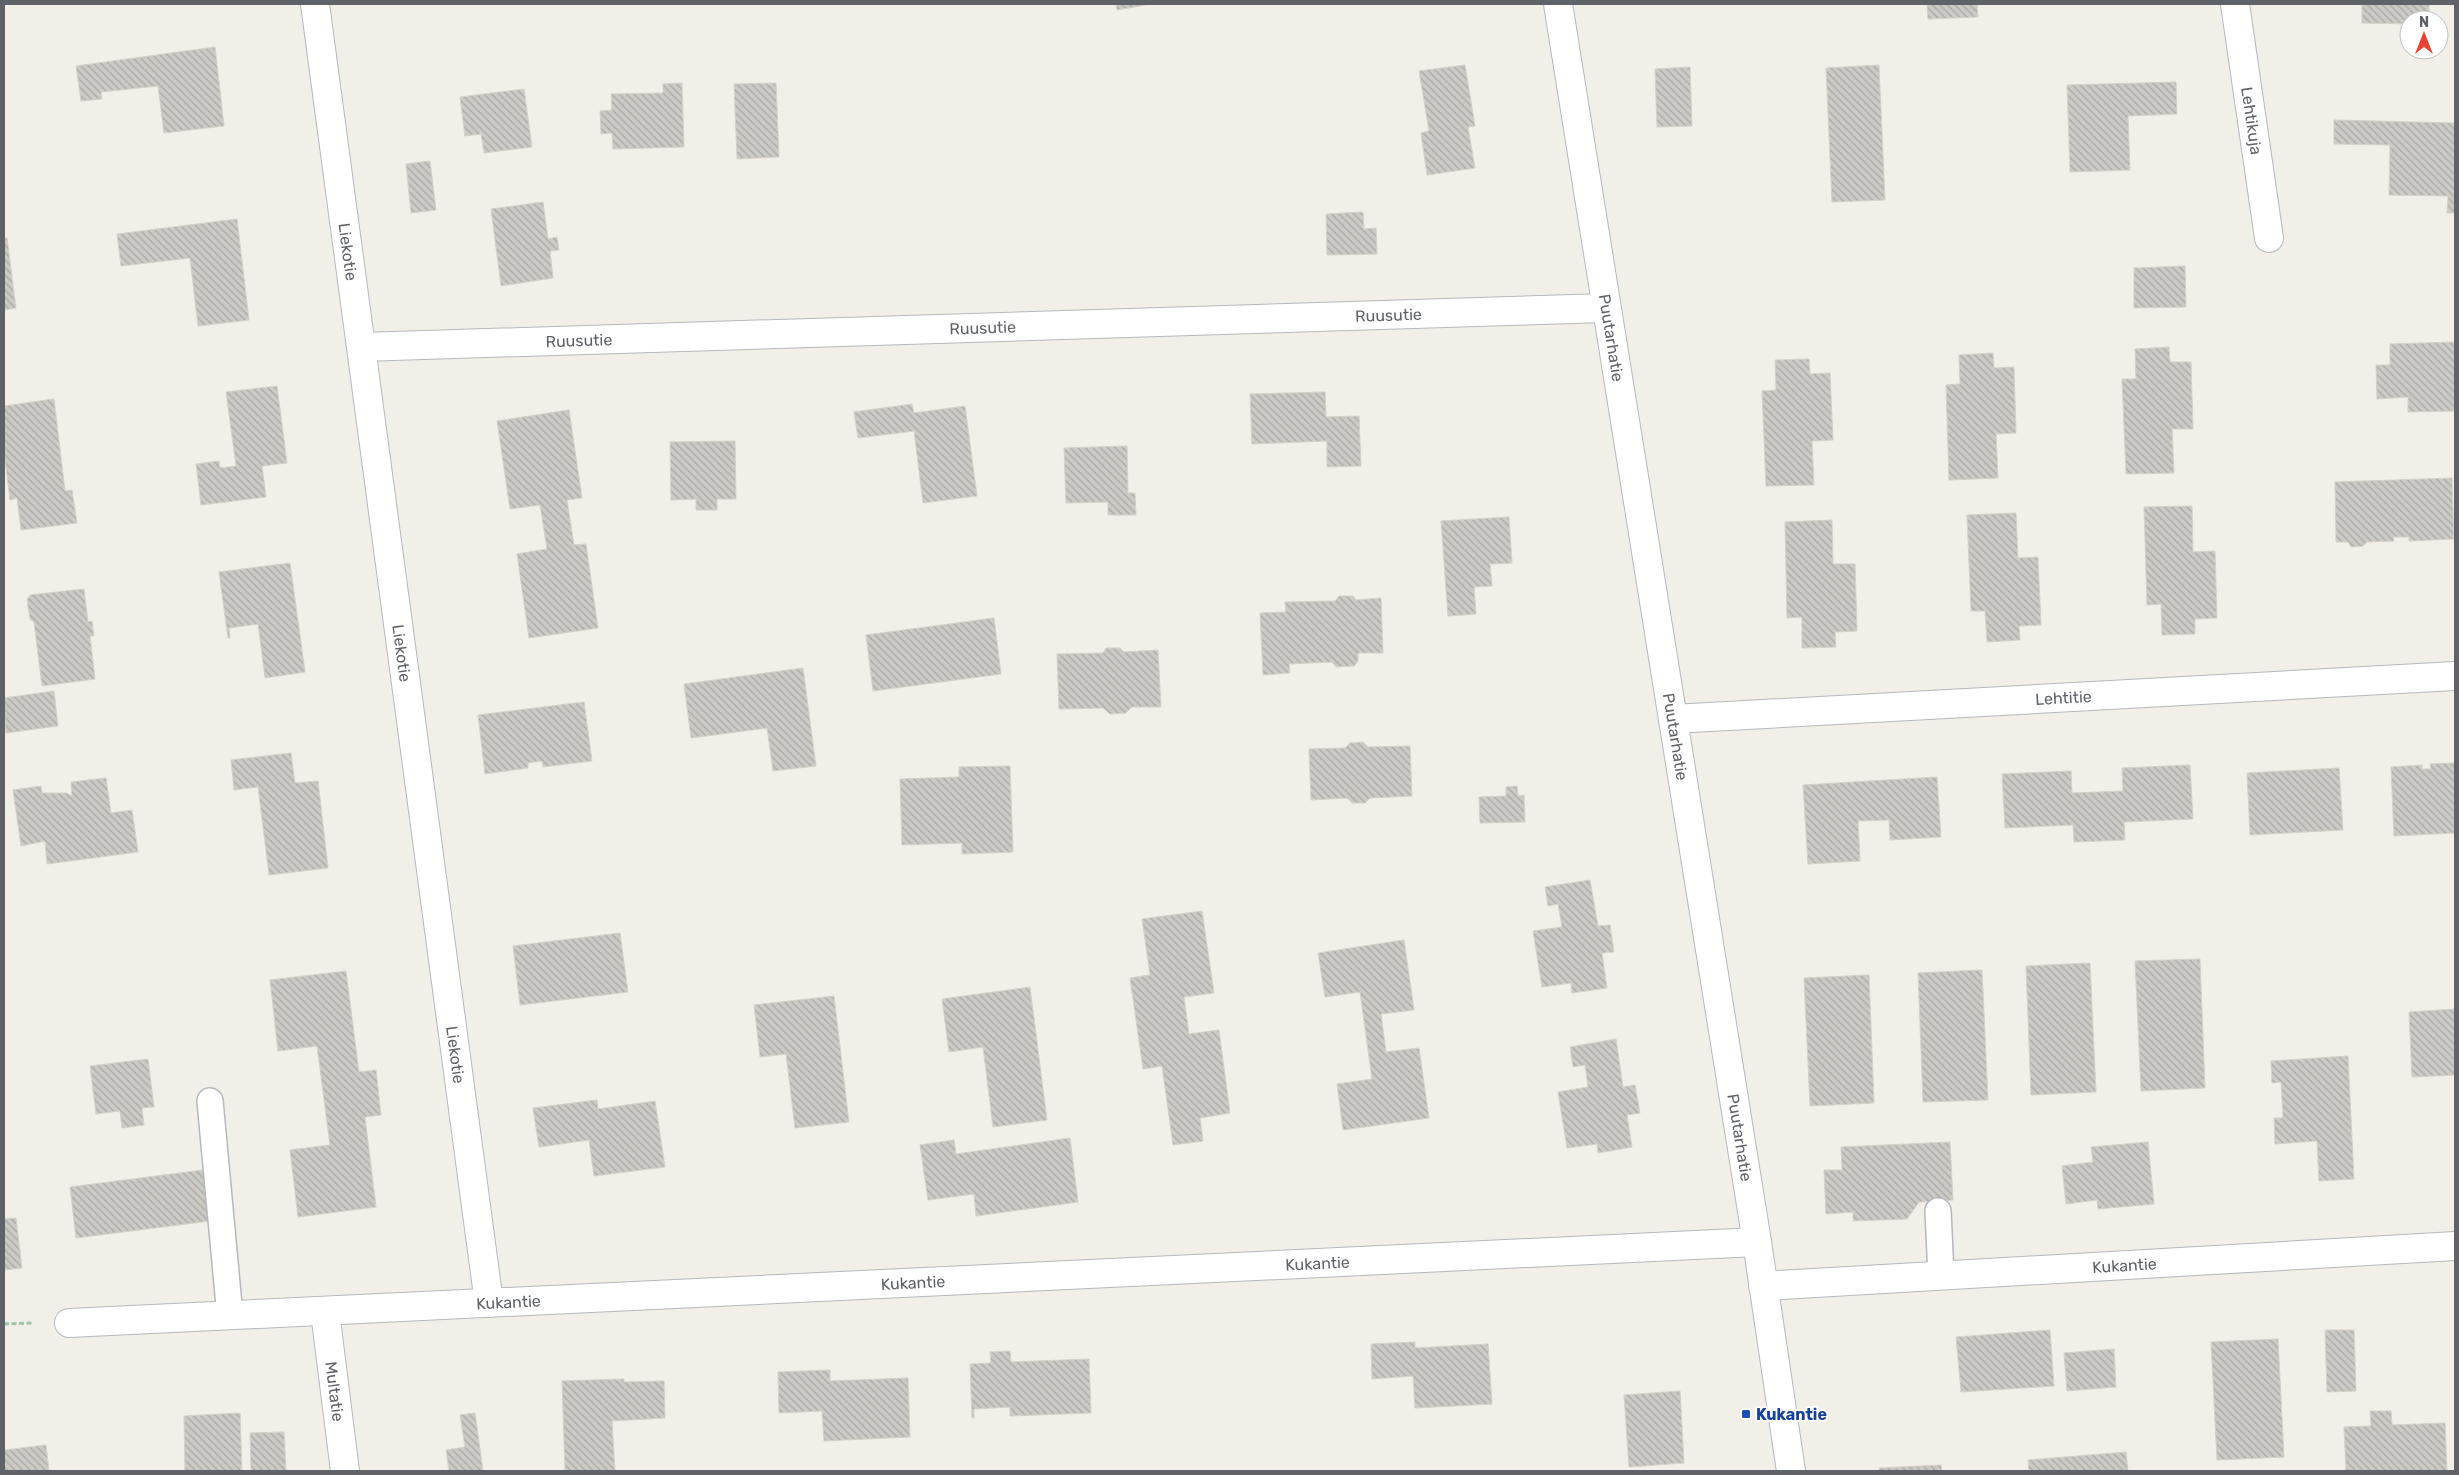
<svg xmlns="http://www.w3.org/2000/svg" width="2459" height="1475" font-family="Rubik,sans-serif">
	<defs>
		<pattern id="building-back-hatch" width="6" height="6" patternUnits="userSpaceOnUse" patternTransform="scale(1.25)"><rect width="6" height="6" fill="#cccac5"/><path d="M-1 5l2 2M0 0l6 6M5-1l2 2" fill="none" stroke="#a9a8a4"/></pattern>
	</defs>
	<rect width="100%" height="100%" fill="#f1efe8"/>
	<!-- building -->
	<g fill="url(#building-back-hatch)" stroke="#d6d1c6">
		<path d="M1116 4H1145V5L1117 10Z"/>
		<path d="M1927 4H1977L1978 17 1928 19Z"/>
		<path d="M2362 4H2429V20H2409V24L2362 23Z"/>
		<path d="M215 47 224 126 164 133 158 86 101 92 102 99 81 101 76 66Z"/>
		<path d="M1465 65 1475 126 1468 127 1475 168 1427 175 1421 133 1429 131 1419 71Z"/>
		<path d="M1879 65 1885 200 1832 202 1826 68Z"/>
		<path d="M1690 67 1692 126 1657 127 1655 69Z"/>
		<path d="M2176 82 2177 114 2128 116 2130 170 2070 172 2067 85Z"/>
		<path d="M682 83 684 147 613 149 612 133 601 134 600 111 612 110 611 94 663 93V84Z"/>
		<path d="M776 83 779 157 737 159 734 84Z"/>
		<path d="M524 89 532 147 484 153 481 134 465 136 460 97Z"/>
		<path d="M2334 120 2455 123V213H2447L2448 196 2389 195 2390 145 2334 144Z"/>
		<path d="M430 161 436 210 411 213 406 164Z"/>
		<path d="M543 202 548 239 557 237 559 250 550 251 553 278 501 286 491 209Z"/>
		<path d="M1363 212 1364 229 1376 228 1377 254 1327 255 1326 214Z"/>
		<path d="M237 219 249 320 198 326 190 258 121 266 117 234Z"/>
		<path d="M4 238H7L16 308 4 310Z"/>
		<path d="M2185 266 2186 307 2134 308V268Z"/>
		<path d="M2455 342V411L2408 412V397L2377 399 2376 365H2390V344Z"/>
		<path d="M2169 347 2170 362H2191L2193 429H2172L2174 473 2126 474 2122 379H2136L2135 349Z"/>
		<path d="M1993 353 1994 368 2014 367 2016 433 1996 434 1998 478 1949 480 1946 385 1960 384 1959 355Z"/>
		<path d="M1809 359 1810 374 1830 373 1833 440 1812 441 1814 485 1766 486 1762 391 1776 390 1775 360Z"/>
		<path d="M277 386 287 463 262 466 266 497 201 505 196 464 219 461 220 468 236 466 226 392Z"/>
		<path d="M1325 392 1326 417 1359 416 1361 466 1327 467V441L1252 444 1250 394Z"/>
		<path d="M54 399 65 491 72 490 77 523 21 530 17 498 10 500 4 451V406Z"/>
		<path d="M912 404 914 413 965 406 977 496 923 503 914 431 858 438 854 412Z"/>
		<path d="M569 410 582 498 567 500 574 545 586 544 598 628 529 638 517 554 547 549 540 505 510 509 497 421Z"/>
		<path d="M735 441 736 499H717V510H696V499L671 500 670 442Z"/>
		<path d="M1127 446 1128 493H1135L1136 515H1108V502L1066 503 1064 448Z"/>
		<path d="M2452 478 2454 539 2409 541V537H2393L2394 541 2367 542 2363 546 2351 547 2348 542H2336L2335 482Z"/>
		<path d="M2192 506 2193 552 2215 551 2217 618 2195 619V634L2162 635 2161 604 2147 605 2144 507Z"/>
		<path d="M2016 513 2018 558 2038 557 2041 625 2019 626 2020 640 1987 642 1985 611H1971L1967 515Z"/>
		<path d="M1509 517 1512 563 1490 564 1492 586 1474 587 1476 614 1448 616 1441 521Z"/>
		<path d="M1832 520 1833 564H1855L1857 631 1835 632 1836 647 1802 648V617L1787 618 1785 522Z"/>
		<path d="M290 563 305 672 265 678 258 624 229 628 230 638H228L219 572Z"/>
		<path d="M84 589 88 622 92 621 94 636H90L95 679 42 686 34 622 30 619 27 600 30 595Z"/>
		<path d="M1339 596H1353L1356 600 1381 598 1383 653H1358V661L1354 666 1336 667 1332 662 1289 664 1290 673 1263 675 1260 613 1286 612 1285 602 1335 601Z"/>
		<path d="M994 618 1001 674 873 691 866 635Z"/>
		<path d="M1106 648H1120L1124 652 1158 650 1161 707H1132L1126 713 1110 714 1103 708 1059 709 1057 654 1103 653Z"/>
		<path d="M803 668 816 766 773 771 767 728 691 738 684 684Z"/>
		<path d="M54 691 58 726 6 733 4 698Z"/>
		<path d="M584 702 592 761 543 767 542 761 528 763V768L485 774 478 715Z"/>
		<path d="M1363 742 1368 747 1410 746 1412 796 1370 798 1365 803H1352L1347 798 1311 800 1309 749 1345 748 1350 743Z"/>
		<path d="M291 753 295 783 318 781 328 868 269 875 258 787 234 790 231 760Z"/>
		<path d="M2455 763V833L2394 836 2391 767 2422 765V769H2431L2430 764Z"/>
		<path d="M2190 765 2193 819 2124 822 2125 840 2074 842 2073 825 2005 828 2002 774 2071 771 2072 793 2123 791 2122 768Z"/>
		<path d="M1010 766 1013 852 962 854V843L902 845 900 779 959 777V767Z"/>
		<path d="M2339 768 2343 830 2250 835 2247 773Z"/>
		<path d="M1937 777 1941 837 1890 840 1889 820 1858 821 1860 861 1808 864 1803 785Z"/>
		<path d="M106 778 111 813 132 810 138 852 47 864 45 841 21 846 13 790 41 786 42 793H66L72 796 71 782Z"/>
		<path d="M1517 786 1518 796 1524 795 1525 822 1480 823 1479 797 1506 796V787Z"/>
		<path d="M1590 880 1598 926 1610 925 1614 952 1602 953 1607 988 1572 993 1571 983 1542 987 1533 931 1562 927 1558 904 1548 906 1545 887Z"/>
		<path d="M1202 911 1214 993 1184 997 1189 1034 1219 1030 1230 1113 1200 1118 1203 1141 1173 1145 1162 1066 1143 1069 1130 978 1150 975 1142 919Z"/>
		<path d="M620 933 628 992 520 1005 513 946Z"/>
		<path d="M1404 940 1414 1010 1381 1014 1386 1052 1419 1048 1429 1118 1343 1130 1337 1084 1372 1079 1360 992 1325 997 1318 953Z"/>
		<path d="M2200 959 2205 1088 2141 1091 2135 961Z"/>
		<path d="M2090 963 2096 1092 2031 1095 2026 966Z"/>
		<path d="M1982 970 1988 1100 1923 1102 1918 973Z"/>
		<path d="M346 971 359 1072 376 1070 381 1115 365 1117 376 1207 298 1217 290 1150 330 1145 317 1046 278 1051 270 980Z"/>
		<path d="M1869 975 1874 1103 1810 1106 1804 978Z"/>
		<path d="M1030 987 1047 1120 993 1127 983 1047 949 1052 942 999Z"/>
		<path d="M834 996 849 1122 795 1128 786 1054 760 1057 754 1005Z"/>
		<path d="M2455 1009V1075L2412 1077 2409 1012Z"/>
		<path d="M1616 1039 1623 1087 1635 1085 1640 1113 1627 1115 1632 1147 1598 1153 1597 1144 1567 1148 1558 1092 1588 1087 1585 1065 1573 1067 1570 1047Z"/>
		<path d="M2348 1056 2354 1179 2319 1181 2317 1141 2275 1144 2274 1118H2283L2281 1082 2272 1083 2271 1061Z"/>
		<path d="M148 1059 154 1107 142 1108 144 1125 122 1128 120 1111 96 1114 90 1066Z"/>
		<path d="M597 1100 598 1109 655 1101 665 1167 594 1176 589 1140 539 1147 533 1108Z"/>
		<path d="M1070 1138 1078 1202 976 1216 974 1194 928 1200 920 1145 954 1140 956 1154Z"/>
		<path d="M1950 1142 1953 1200 1919 1202 1907 1219 1853 1221V1212L1826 1214 1824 1170H1842L1841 1147Z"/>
		<path d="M2148 1142 2154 1204 2098 1209 2097 1200 2066 1204 2062 1166 2093 1162 2091 1147Z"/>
		<path d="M203 1170 210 1221 76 1238 70 1187Z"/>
		<path d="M16 1218 22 1268 4 1270V1219Z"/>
		<path d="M2050 1330 2054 1386 1961 1392 1956 1337Z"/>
		<path d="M2325 1330H2354L2356 1391 2327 1392Z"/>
		<path d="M2278 1339 2284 1457 2217 1460 2211 1342Z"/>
		<path d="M1415 1342V1348L1488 1344 1492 1404 1415 1408 1413 1376 1372 1379 1371 1344Z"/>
		<path d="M2114 1349 2116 1387 2067 1391 2064 1353Z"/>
		<path d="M1010 1351 1011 1362 1089 1359 1091 1413 1010 1416V1407L974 1409V1418H972L970 1364 991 1363 990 1352Z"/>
		<path d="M830 1370V1381L908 1378 910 1437 824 1441 822 1411 779 1413 778 1372Z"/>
		<path d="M624 1379V1382L664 1381 665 1418 612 1421 615 1471H565L562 1381Z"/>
		<path d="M1680 1391 1684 1463 1629 1467 1624 1395Z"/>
		<path d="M2370 1411H2391L2392 1425 2445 1423 2447 1471H2346L2344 1427 2371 1426Z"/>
		<path d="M240 1413 242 1471H185L184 1416Z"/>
		<path d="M475 1413 483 1471H449L446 1450 465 1447 460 1415Z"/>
		<path d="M284 1432 286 1471H251L250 1433Z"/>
		<path d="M46 1445 49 1471H4V1450Z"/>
		<path d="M2126 1452 2128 1471H2029L2028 1460Z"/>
		<path d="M1941 1465 1942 1471H1879V1468Z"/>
	</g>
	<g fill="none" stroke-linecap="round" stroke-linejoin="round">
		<defs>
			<g id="lane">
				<path d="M210 1101 230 1316"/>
				<path d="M1938 1211 1941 1275"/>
			</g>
			<g id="street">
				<path id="s1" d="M315 4 489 1303"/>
				<path id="s2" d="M1558 4 1757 1242 1791 1471"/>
				<path id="s3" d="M2235 4 2269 238"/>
				<path id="s4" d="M361 347 1606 308"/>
				<path id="s5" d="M1673 719 2455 676"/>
				<path id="s6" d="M1763 1286 2455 1246"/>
				<path id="s7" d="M325 1312 345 1471"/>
				<path id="s8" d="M69 1323 1757 1242"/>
			</g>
		</defs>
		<!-- lane casing -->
		<use href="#lane" stroke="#b5b8bc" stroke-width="28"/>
		<!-- street casing -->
		<use href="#street" stroke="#b5b8bc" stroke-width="30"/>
		<!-- path -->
		<path stroke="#9cc7a9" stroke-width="3" stroke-dasharray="5 2.5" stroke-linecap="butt" d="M4 1324 33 1323"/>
		<!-- lane -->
		<use href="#lane" stroke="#fff" stroke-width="25"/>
		<!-- street -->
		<use href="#street" stroke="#fff" stroke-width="28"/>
	</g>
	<!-- markers -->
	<rect fill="#1a4fb4" stroke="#fff" stroke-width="2" x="1741" y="1409" width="10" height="10" rx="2.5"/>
	<g text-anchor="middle" stroke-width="4" stroke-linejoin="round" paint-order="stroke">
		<!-- street labels -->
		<g font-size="16" fill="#5f6368" stroke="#fff">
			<text dy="6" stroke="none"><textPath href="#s3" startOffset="118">Lehtikuja</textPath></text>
			<text dy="6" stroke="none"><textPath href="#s1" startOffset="250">Liekotie</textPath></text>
			<text dy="6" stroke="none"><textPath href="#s4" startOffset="1028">Ruusutie</textPath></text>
			<text dy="6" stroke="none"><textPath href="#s4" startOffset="622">Ruusutie</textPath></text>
			<text dy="6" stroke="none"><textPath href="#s2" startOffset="338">Puutarhatie</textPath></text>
			<text dy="6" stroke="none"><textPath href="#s4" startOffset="218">Ruusutie</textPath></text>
			<text dy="6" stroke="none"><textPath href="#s1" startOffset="655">Liekotie</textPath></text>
			<text dy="6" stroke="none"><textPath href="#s5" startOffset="391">Lehtitie</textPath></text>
			<text dy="6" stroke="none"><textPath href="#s2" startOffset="742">Puutarhatie</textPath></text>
			<text dy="6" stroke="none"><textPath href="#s1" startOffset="1060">Liekotie</textPath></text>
			<text dy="6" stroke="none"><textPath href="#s2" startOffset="1148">Puutarhatie</textPath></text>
			<text dy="6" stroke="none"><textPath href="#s8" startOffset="1250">Kukantie</textPath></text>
			<text dy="6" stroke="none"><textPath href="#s6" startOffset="362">Kukantie</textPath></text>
			<text dy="6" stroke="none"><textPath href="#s8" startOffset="845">Kukantie</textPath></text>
			<text dy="6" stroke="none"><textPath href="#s8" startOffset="440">Kukantie</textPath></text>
			<text dy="6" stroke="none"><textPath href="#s7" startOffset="80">Multatie</textPath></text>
		</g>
		<!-- transit labels -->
		<g font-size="16" font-weight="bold" fill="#164399" stroke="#fff" text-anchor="start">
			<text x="1756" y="1420">Kukantie</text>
		</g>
	</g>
	<!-- border -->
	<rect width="2459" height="1475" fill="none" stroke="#5f6368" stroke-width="10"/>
	<!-- north arrow -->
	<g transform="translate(2424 35)"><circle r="24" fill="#ffffff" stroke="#bfc1c3"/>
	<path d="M0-4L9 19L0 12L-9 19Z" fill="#ea4335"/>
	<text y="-8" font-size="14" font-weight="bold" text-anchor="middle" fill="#5f6368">N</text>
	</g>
</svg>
